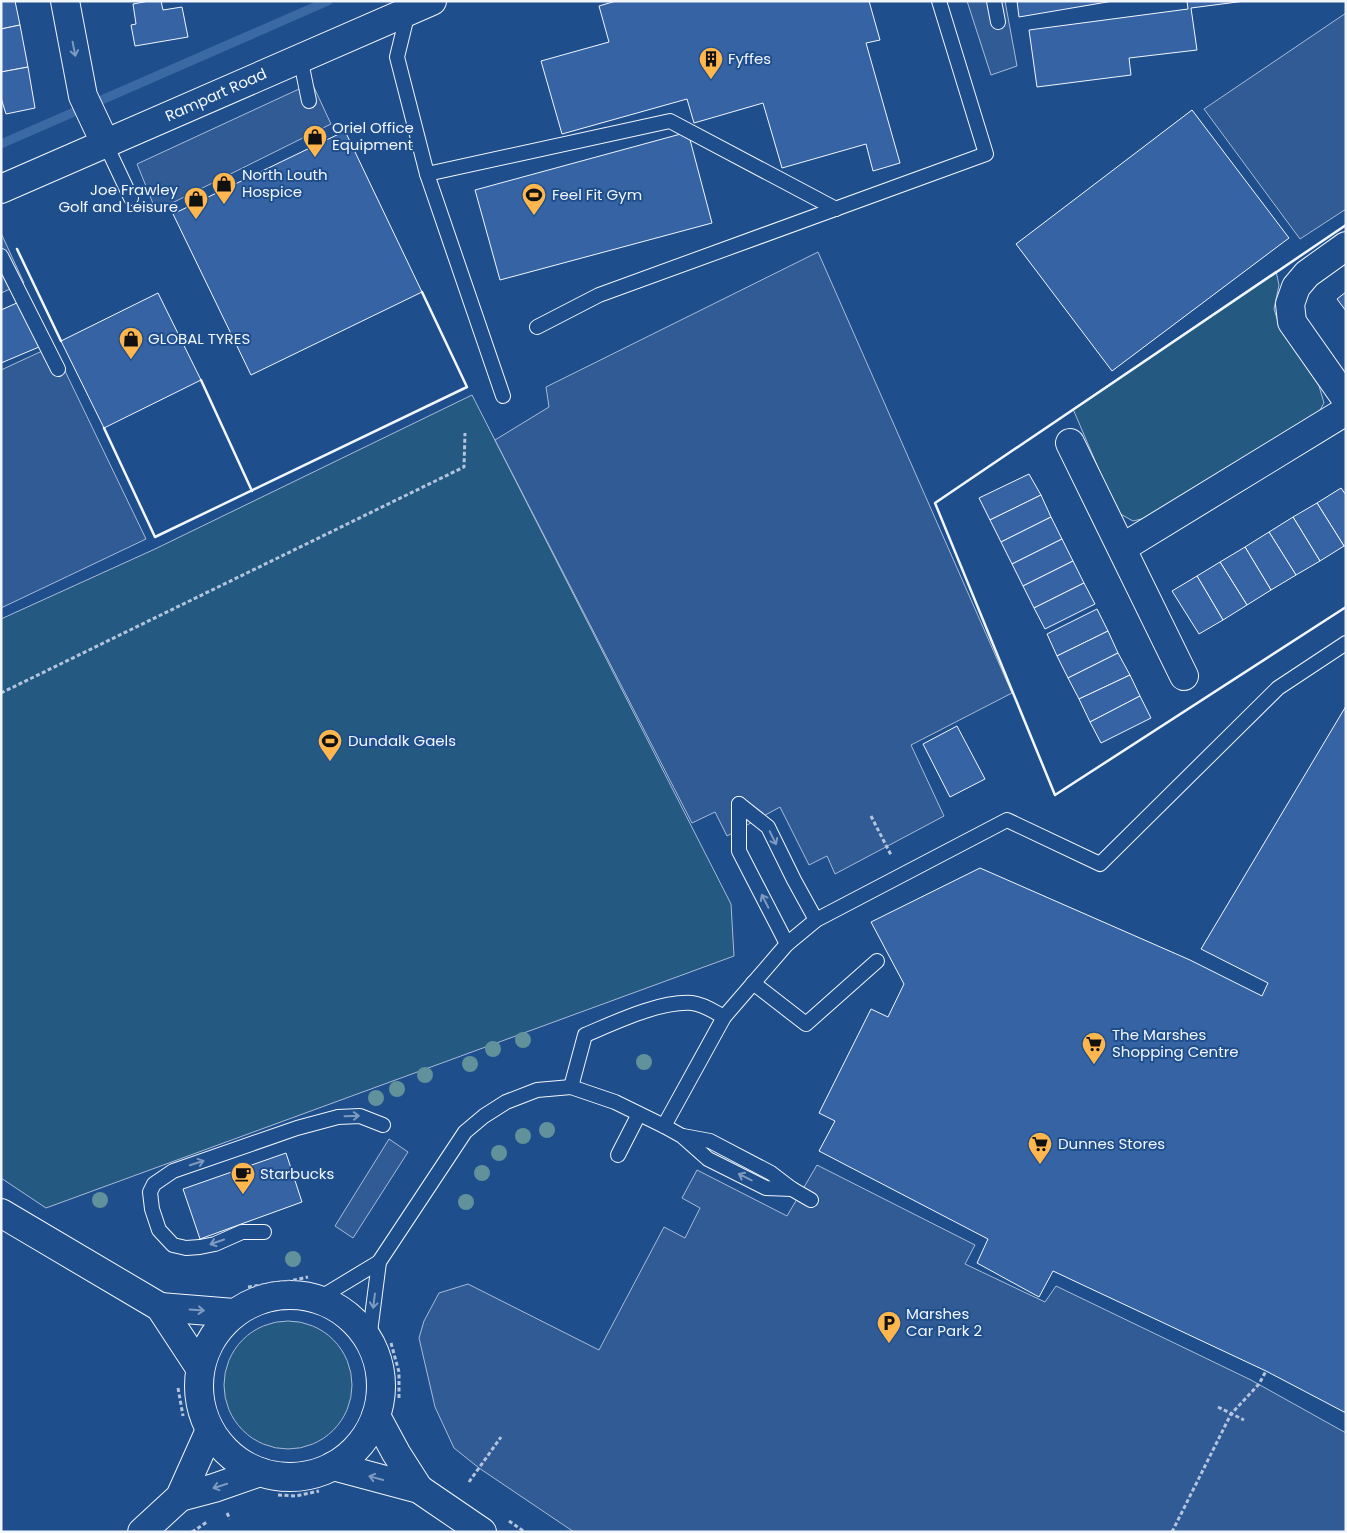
<svg xmlns="http://www.w3.org/2000/svg" width="1347" height="1533" font-family="Poppins,sans-serif">
	<rect width="100%" height="100%" fill="#1f4e8c"/>
	<!-- green -->
	<g fill="#245a82" stroke="#a8bbd7">
		<path d="M1276 271 1279 285 1274 309 1280 328 1319 386 1324 403 1316 417 1154 516 1133 521 1117 512 1073 409Z"/>
		<path d="M472 395 731 904 734 956 46 1208 1 1178V619L155 549Z"/>
		<circle cx="288" cy="1385" r="64"/>
	</g>
	<!-- parking -->
	<g fill="#305b95" stroke="#a8bbd7">
		<path d="M967 1H1005L1017 66 991 75Z"/>
		<path d="M1346 13V209L1300 239 1204 109Z"/>
		<path d="M312 83 331 124 156 211 137 164Z"/>
		<path d="M1 233 24 283 1 293Z"/>
		<path d="M818 252 1012 693 911 745 944 816 835 874 827 856 809 865 780 807 727 836 715 812 692 823 495 440 549 407 546 387Z"/>
		<path d="M53 346 146 539 1 608V370Z"/>
		<path d="M389 1139 408 1152 353 1238 335 1226Z"/>
		<path d="M817 1165 975 1245 965 1264 1045 1302 1056 1286 1251 1380 1346 1433V1532H574L479 1468 454 1448 435 1407 419 1338 424 1321 439 1293 468 1284 599 1350 664 1227 685 1238 700 1208 682 1198 697 1170 787 1216Z"/>
	</g>
	<g fill="none" stroke-linecap="round" stroke-linejoin="round">
		<!-- stream -->
		<path stroke="#3b69a3" stroke-width="9" d="M1 144 328 1"/>
	</g>
	<!-- building -->
	<g fill="#3563a3" stroke="#f2f6ff">
		<path d="M1 1H15L20 25 1 29Z"/>
		<path d="M149 1H161L163 10 182 7 188 37 135 46 131 25 136 24 133 4Z"/>
		<path d="M616 1H869L880 40 866 43 900 163 873 171 866 144 782 168 763 103 694 123 687 99 562 134 541 61 609 42 599 6Z"/>
		<path d="M1017 1H1113L1019 17Z"/>
		<path d="M1187 1H1245L1191 8 1197 50 1129 58 1131 75 1037 87 1029 30 1188 9Z"/>
		<path d="M20 25 28 67 1 72V29Z"/>
		<path d="M28 67 35 108 6 114 1 98V72Z"/>
		<path d="M1192 110 1289 238 1112 371 1016 244Z"/>
		<path d="M345 131 422 292 251 375 173 214Z"/>
		<path d="M688 132 712 223 500 280 475 190Z"/>
		<path d="M1346 292V311L1337 299Z"/>
		<path d="M158 293 201 380 104 428 61 341Z"/>
		<path d="M19 302 39 347 1 363V310Z"/>
		<path d="M1029 474 1041 495 990 520 979 498Z"/>
		<path d="M1341 488 1346 495V545L1344 546 1317 503Z"/>
		<path d="M1041 495 1051 517 1001 542 990 520Z"/>
		<path d="M1317 503 1344 546 1320 561 1293 517Z"/>
		<path d="M1051 517 1062 539 1012 564 1001 542Z"/>
		<path d="M1293 517 1320 561 1296 575 1269 532Z"/>
		<path d="M1269 532 1296 575 1271 590 1245 547Z"/>
		<path d="M1062 539 1073 561 1023 586 1012 564Z"/>
		<path d="M1245 547 1271 590 1247 605 1220 562Z"/>
		<path d="M1073 561 1084 583 1034 608 1023 586Z"/>
		<path d="M1220 562 1247 605 1223 620 1197 576Z"/>
		<path d="M1197 576 1223 620 1199 634 1172 591Z"/>
		<path d="M1084 583 1095 604 1045 629 1034 608Z"/>
		<path d="M1097 609 1108 631 1057 656 1047 634Z"/>
		<path d="M1108 631 1118 653 1068 678 1057 656Z"/>
		<path d="M1118 653 1130 675 1079 699 1068 678Z"/>
		<path d="M1130 675 1140 696 1090 722 1079 699Z"/>
		<path d="M1140 696 1151 718 1101 743 1090 722Z"/>
		<path d="M1346 706V1413L1266 1371 1053 1271 1039 1297 977 1263 988 1239 819 1151 835 1121 819 1113 871 1009 888 1017 904 984 871 922 980 868 1190 960 1262 996 1268 983 1201 949Z"/>
		<path d="M957 726 985 779 950 797 923 744Z"/>
		<path d="M286 1153 302 1202 200 1239 183 1189Z"/>
	</g>
	<g fill="none" stroke-linecap="round" stroke-linejoin="round">
		<defs>
			<g id="lane">
				<path d="M994 1 998 22"/>
				<path d="M408 12 397 57 427 174 503 396"/>
				<path d="M300 57 309 101"/>
				<path d="M106 145 131 198"/>
				<path d="M427 174 670 121 836 209"/>
				<path d="M1 256 58 369"/>
				<path d="M537 327 599 295 986 154 939 1"/>
				<path d="M739 804V851L787 944"/>
				<path d="M739 804 768 827 794 880 816 920"/>
				<path d="M753 983 806 1024 877 961"/>
				<path d="M571 1087 585 1035C616 1022 659 1001 692 1003 703 1004 715 1012 724 1017"/>
				<path d="M664 1126 724 1017 787 944 816 920 1007 820 1100 864 1278 688 1346 643"/>
				<path d="M683 1136 710 1141 771 1173 792 1189 811 1200"/>
				<path d="M618 1155 639 1114"/>
				<path d="M264 1232H242L215 1244 200 1247 186 1248 173 1245 159 1230 152 1209 150 1192 154 1184 173 1171 297 1128 338 1117 360 1116 383 1125"/>
				<path d="M318 1299 379 1262 465 1132 484 1116 506 1102 537 1090 571 1087 615 1102 664 1126 682 1136 708 1159 766 1188 792 1189"/>
				<path d="M369 1340 379 1262"/>
			</g>
			<g id="street">
				<path d="M65 1 83 96 106 145"/>
				<path d="M1 189 432 1"/>
				<path d="M1346 246 1307 274 1296 287 1290 304 1292 322 1346 399"/>
				<path d="M1070 443 1184 676"/>
				<path d="M1122 548 1346 411"/>
			</g>
			<g id="secondary">
				<path d="M1 1213 160 1307 200 1368"/>
				<circle cx="290" cy="1386" r="91"/>
				<path d="M160 1307 234 1313"/>
				<path d="M376 1416 396 1453 419 1489"/>
				<path d="M333 1466 419 1489 482 1532"/>
				<path d="M180 1497 214 1488 260 1472"/>
				<path d="M142 1532 180 1497 210 1430"/>
			</g>
		</defs>
		<!-- lane casing -->
		<use href="#lane" stroke="#f2f6ff" stroke-width="16"/>
		<!-- street casing -->
		<use href="#street" stroke="#f2f6ff" stroke-width="30"/>
		<!-- secondary casing -->
		<use href="#secondary" stroke="#f2f6ff" stroke-width="30"/>
		<!-- path -->
		<g stroke="#b3c4dc" stroke-width="3" stroke-dasharray="4 2.5" stroke-linecap="butt">
			<path d="M1 693 464 467 465 433"/>
			<path d="M871 816 891 855"/>
			<path d="M248 1287 290 1281 308 1277"/>
			<path d="M391 1343 399 1372V1398"/>
			<path d="M178 1388 183 1416"/>
			<path d="M1218 1407 1244 1420"/>
			<path d="M469 1482 501 1437"/>
			<path d="M278 1495 296 1496 319 1491"/>
			<path d="M227 1513 230 1519"/>
			<path d="M509 1521 525 1532"/>
			<path d="M192 1532 207 1522"/>
			<path d="M1172 1532 1231 1414 1259 1384 1266 1371"/>
		</g>
		<!-- lane -->
		<use href="#lane" stroke="#1f4e8c" stroke-width="14"/>
		<!-- street -->
		<use href="#street" stroke="#1f4e8c" stroke-width="28"/>
		<!-- secondary -->
		<use href="#secondary" stroke="#1f4e8c" stroke-width="28"/>
		<!-- wall -->
		<g stroke="#f2f6ff" stroke-width="2.5">
			<path d="M1346 225 935 503 1055 795 1346 607"/>
			<path d="M17 249 61 341"/>
			<path d="M201 380 252 491"/>
			<path d="M104 428 155 537 467 387 422 292"/>
		</g>
	</g>
	<!-- trees -->
	<g fill="#61919a">
		<circle cx="523" cy="1040" r="8"/>
		<circle cx="493" cy="1049" r="8"/>
		<circle cx="644" cy="1062" r="8"/>
		<circle cx="470" cy="1064" r="8"/>
		<circle cx="425" cy="1075" r="8"/>
		<circle cx="397" cy="1089" r="8"/>
		<circle cx="376" cy="1098" r="8"/>
		<circle cx="547" cy="1130" r="8"/>
		<circle cx="523" cy="1136" r="8"/>
		<circle cx="499" cy="1153" r="8"/>
		<circle cx="482" cy="1173" r="8"/>
		<circle cx="100" cy="1200" r="8"/>
		<circle cx="466" cy="1202" r="8"/>
		<circle cx="293" cy="1259" r="8"/>
	</g>
	<!-- one-way arrows -->
	<defs><path id="oneway-shaft" d="M-6 0H5M1.5-3L5.5 0L1.5 3" fill="none" stroke-width="1.6" stroke-linecap="round" stroke-linejoin="round" transform="scale(1.25)"/></defs>
	<g stroke="#7e9ac0">
		<use href="#oneway-shaft" transform="translate(74 49) rotate(79)"/>
		<use href="#oneway-shaft" transform="translate(773 838) rotate(64)"/>
		<use href="#oneway-shaft" transform="translate(765 901) rotate(-117)"/>
		<use href="#oneway-shaft" transform="translate(352 1116) rotate(-2)"/>
		<use href="#oneway-shaft" transform="translate(197 1163) rotate(-18)"/>
		<use href="#oneway-shaft" transform="translate(745 1177) rotate(-153)"/>
		<use href="#oneway-shaft" transform="translate(217 1242) rotate(161)"/>
		<use href="#oneway-shaft" transform="translate(374 1301) rotate(97)"/>
		<use href="#oneway-shaft" transform="translate(197 1310) rotate(4)"/>
		<use href="#oneway-shaft" transform="translate(376 1478) rotate(-165)"/>
		<use href="#oneway-shaft" transform="translate(220 1486) rotate(162)"/>
	</g>
	<!-- icons -->
	<defs>
		<symbol id="building-pin" viewBox="-11 -11 22 30"><path d="M0 17L-7.5 6A9.5 9.5 0 1 1 7.5 6Z" fill="#ffb74d" stroke="#1f4e8c"/><path d="M-4-6H4V6H1V3H-1V6H-4ZM-2.5-4.3h1.7v1.8h-1.7ZM.8-4.3h1.7v1.8H.8ZM-2.5-1h1.7V.8h-1.7ZM.8-1h1.7V.8H.8Z" fill="#111"/></symbol>
		<symbol id="shop-pin" viewBox="-11 -11 22 30"><path d="M0 17L-7.5 6A9.5 9.5 0 1 1 7.5 6Z" fill="#ffb74d" stroke="#1f4e8c"/><path d="M-5-2.5h2.3a2.7 3.5 0 0 1 5.4 0H5L5.5 6h-11ZM-1.5-2.5h3a1.5 2.3 0 0 0-3 0Z" fill="#111"/></symbol>
		<symbol id="stadium-pin" viewBox="-11 -11 22 30"><path d="M0 17L-7.5 6A9.5 9.5 0 1 1 7.5 6Z" fill="#ffb74d" stroke="#1f4e8c"/><path d="M0-5a6.5 5 0 1 0 0 10a6.5 5 0 1 0 0-10ZM-3.5-1.8h7v3.6h-7Z" fill="#111"/></symbol>
		<symbol id="supermarket-pin" viewBox="-11 -11 22 30"><path d="M0 17L-7.5 6A9.5 9.5 0 1 1 7.5 6Z" fill="#ffb74d" stroke="#1f4e8c"/><path d="M-6-5.5h2.5l.6 2H6L4.5 2H-2.5L-4.4-4H-6ZM-1.5 3.2a1.3 1.3 0 1 0 .1 0ZM3 3.2a1.3 1.3 0 1 0 .1 0Z" fill="#111"/></symbol>
		<symbol id="cafe-pin" viewBox="-11 -11 22 30"><path d="M0 17L-7.5 6A9.5 9.5 0 1 1 7.5 6Z" fill="#ffb74d" stroke="#1f4e8c"/><path d="M-5.5-4.5H6V0H3Q3 3.5 0 3.5H-2.5Q-5.5 3.5-5.5 0ZM3-3.2v2h1.7v-2ZM-6 4.5H4V6H-6Z" fill="#111"/></symbol>
		<symbol id="parking-pin" viewBox="-11 -11 22 30"><path d="M0 17L-7.5 6A9.5 9.5 0 1 1 7.5 6Z" fill="#ffb74d" stroke="#1f4e8c"/><path d="M-3.5-5.5H1a3.5 3.5 0 0 1 0 7H-1V5.5H-3.5ZM-1-3.4V-.6H.8a1.4 1.4 0 0 0 0-2.8Z" fill="#111"/></symbol>
	</defs>
	<g fill-rule="evenodd">
		<use href="#building-pin" x="697" y="45" width="28" height="38"/>
		<use href="#shop-pin" x="301" y="123" width="28" height="38"/>
		<use href="#shop-pin" x="210" y="170" width="28" height="38"/>
		<use href="#stadium-pin" x="520" y="181" width="28" height="38"/>
		<use href="#shop-pin" x="182" y="185" width="28" height="38"/>
		<use href="#shop-pin" x="117" y="325" width="28" height="38"/>
		<use href="#stadium-pin" x="316" y="727" width="28" height="38"/>
		<use href="#supermarket-pin" x="1080" y="1030" width="28" height="38"/>
		<use href="#supermarket-pin" x="1026" y="1130" width="28" height="38"/>
		<use href="#cafe-pin" x="229" y="1160" width="28" height="38"/>
		<use href="#parking-pin" x="875" y="1309" width="28" height="38"/>
	</g>
	<g text-anchor="middle" stroke-width="4" stroke-linejoin="round" paint-order="stroke">
		<!-- poi labels -->
		<g font-size="15" fill="#f2f6ff" stroke="#1f4e8c" text-anchor="start">
			<text x="728" y="64">Fyffes</text>
			<text x="332" y="133">Oriel Office<tspan x="332" dy="17">Equipment</tspan></text>
			<text x="242" y="180">North Louth<tspan x="242" dy="17">Hospice</tspan></text>
			<text x="178" y="195" text-anchor="end">Joe Frawley<tspan x="178" dy="17">Golf and Leisure</tspan></text>
			<text x="552" y="200">Feel Fit Gym</text>
			<text x="148" y="344">GLOBAL TYRES</text>
			<text x="348" y="746">Dundalk Gaels</text>
			<text x="1112" y="1040">The Marshes<tspan x="1112" dy="17">Shopping Centre</tspan></text>
			<text x="1058" y="1149">Dunnes Stores</text>
			<text x="260" y="1179">Starbucks</text>
			<text x="906" y="1319">Marshes<tspan x="906" dy="17">Car Park 2</tspan></text>
		</g>
		<!-- street labels -->
		<g font-size="15" fill="#f2f6ff" stroke="#1f4e8c">
			<text transform="translate(216 95) rotate(-24)" y="5">Rampart Road</text>
		</g>
	</g>
	<!-- border -->
	<rect width="1347" height="1533" fill="none" stroke="#f2f6ff" stroke-width="5"/>
</svg>
